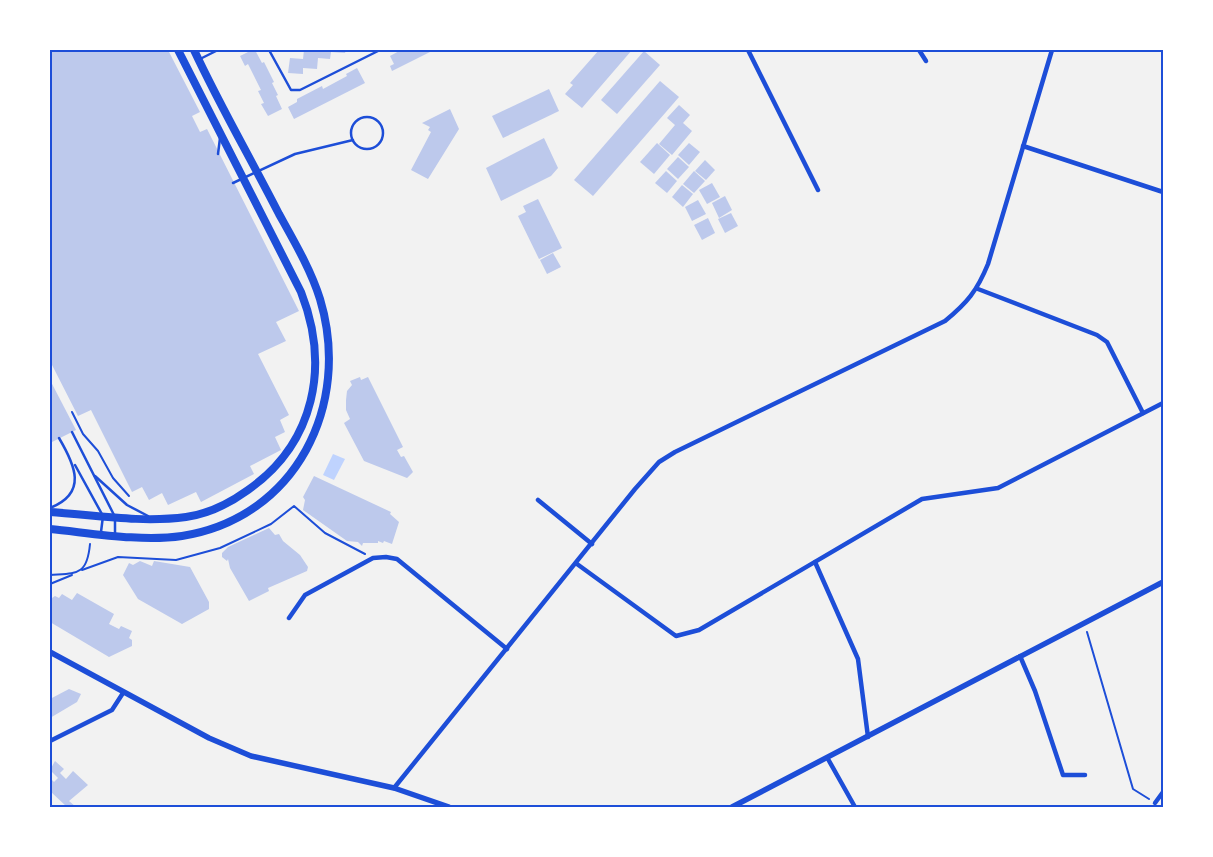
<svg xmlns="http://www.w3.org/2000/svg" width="1213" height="857" font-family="'PT Sans Narrow',sans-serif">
	<rect width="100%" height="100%" fill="#f2f2f2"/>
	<!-- water -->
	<path fill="#bfd3fe" d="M333 454 345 459 334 480 323 475Z"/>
	<!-- building -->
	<g fill="#bdc9ec">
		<path d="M50 50H168L200 112 192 116 200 132 207 129 299 311 276 322 286 341 258 354 289 415 280 420 285 432 275 437 281 450 250 466 254 474 201 502 196 492 168 505 162 493 149 500 142 487 132 492 91 410 78 416 50 361Z"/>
		<path d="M252 50H255L262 63 264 62 274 82 272 83 278 95 276 96 282 109 268 116 261 104 264 103 258 91 261 90 248 64 245 66 240 56Z"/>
		<path d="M304 50 317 51 346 50 345 53 331 52 330 59 318 58 317 69 303 68V74L288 73 290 58 303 59Z"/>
		<path d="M401 50H434L392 71 390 66 394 64 390 56Z"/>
		<path d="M599 50H632L582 108 565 94 573 85 570 83Z"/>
		<path d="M644 51 660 65 617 114 601 100Z"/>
		<path d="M357 68 365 83 294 119 288 107 297 102V99L322 86 323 89 347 76 346 74Z"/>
		<path d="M660 81 679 97 593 196 574 180Z"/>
		<path d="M549 89 559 111 503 138 492 116Z"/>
		<path d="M679 105 690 115 683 123 692 131 672 155 659 144 675 125 667 118Z"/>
		<path d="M450 109 459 129 428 179 411 170 431 132 428 130 430 127 422 123Z"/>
		<path d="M544 138 558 168 551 176 501 201 486 168Z"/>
		<path d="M657 143 670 155 654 174 640 162Z"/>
		<path d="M689 143 700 152 689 165 678 155Z"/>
		<path d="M678 157 689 167 678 179 667 169Z"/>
		<path d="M705 160 715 170 706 180 695 171Z"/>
		<path d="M666 171 677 181 667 193 655 183Z"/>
		<path d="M694 171 705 181 694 193 683 184Z"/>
		<path d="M712 183 720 197 707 204 699 190Z"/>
		<path d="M682 185 693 194 683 207 672 197Z"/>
		<path d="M725 196 732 210 719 218 712 203Z"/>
		<path d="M538 199 562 248 539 259 518 216 526 212 523 206Z"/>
		<path d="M698 200 706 214 692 221 685 207Z"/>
		<path d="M731 213 738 226 725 233 718 219Z"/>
		<path d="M708 218 715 233 702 240 694 225Z"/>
		<path d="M553 253 561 267 547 274 540 260Z"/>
		<path d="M360 377 361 380 368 377 403 447 397 450 401 457 404 456 413 472 407 478 364 461 344 423 350 419 346 410V400L347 391 352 385 350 381Z"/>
		<path d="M50 380 76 430 50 443Z"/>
		<path d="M314 476 391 512 390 514 399 522 392 544 384 541 383 543 378 541V543H363L362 546 358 542 347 541 303 510 305 500 303 497Z"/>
		<path d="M269 528 275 535 279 534 283 541 300 555 308 567 307 571 268 588 269 591 249 601 230 568 228 559 227 561 222 557V553L228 547Z"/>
		<path d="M140 561 152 566 154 561 190 567 209 602V609L182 624 138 599 123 575 129 563 133 565Z"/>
		<path d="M77 593 114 614 109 624 119 629 121 626 132 631 129 638 132 640V646L109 657 50 622V601L52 598 55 596 59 598 62 594 72 600Z"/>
		<path d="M69 689 81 694 77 702 50 718V699Z"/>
		<path d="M55 761 64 769 60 773 66 779 73 771 88 785 69 801 76 807H67L50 791V782L52 780 54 782 58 778 50 770Z"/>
	</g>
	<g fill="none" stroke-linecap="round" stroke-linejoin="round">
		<!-- path -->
		<g stroke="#1d4ed8" stroke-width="2">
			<path d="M72 412 83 434 98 451 113 478 129 496"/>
			<path d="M82 570 118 557 176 560 220 548 271 524 294 506 325 533 365 554"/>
			<path d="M50 575C77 573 87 576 90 544"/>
			<path d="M50 584 72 575"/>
			<path d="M1087 632 1133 789 1149 799"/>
		</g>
		<!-- service -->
		<g stroke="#1d4ed8" stroke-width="2.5">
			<path d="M269 50 291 90H300L380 50"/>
			<path d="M200 59 218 50"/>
			<circle cx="367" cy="133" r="16"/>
			<path d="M218 154 220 138"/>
			<path d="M233 183 295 154 353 140"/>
			<path d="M72 432 114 515"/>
			<path d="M75 465 103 516 101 532"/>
			<path d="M95 476 127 505 148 516"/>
			<path d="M50 508C88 493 75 465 59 438"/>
			<path d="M115 535V520"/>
		</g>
		<!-- minor -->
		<g stroke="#1d4ed8" stroke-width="4.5">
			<path d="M748 50 818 190"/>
			<path d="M919 50 926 61"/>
			<path d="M1023 146 1163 192"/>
			<path d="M978 289 1097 335 1107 342 1143 413"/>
			<path d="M538 500 592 544"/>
			<path d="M815 562 858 659 868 737"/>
			<path d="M577 564 676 636 699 630 922 499 998 488 1163 403"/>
			<path d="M289 618 305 595 373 558 386 557 397 559 507 649"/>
			<path d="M1020 656 1035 691 1063 775H1085"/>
			<path d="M50 741 112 710 123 693"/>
			<path d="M828 759 855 807"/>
			<path d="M394 788 635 489 659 462 675 452 945 321C967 303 977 291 988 264L1052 50"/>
			<path d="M1155 803 1163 792"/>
		</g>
		<!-- tertiary -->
		<g stroke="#1d4ed8" stroke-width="5.5">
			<path d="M50 652 209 738 251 756 394 788 449 807"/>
			<path d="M732 807 1163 582"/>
		</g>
		<!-- primary -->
		<g stroke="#1d4ed8" stroke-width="8">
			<path d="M50 512C95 515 141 523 186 517 208 514 230 503 248 490 315 443 330 366 301 292L178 50"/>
			<path d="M50 529C91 533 141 542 182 536 296 518 352 405 320 299 311 270 294 241 279 214 251 159 220 106 194 50"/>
		</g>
	</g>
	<!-- border -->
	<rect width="1213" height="857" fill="none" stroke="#ffffff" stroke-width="102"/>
	<rect x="51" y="51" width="1111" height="755" fill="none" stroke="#1d4ed8" stroke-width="2"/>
</svg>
